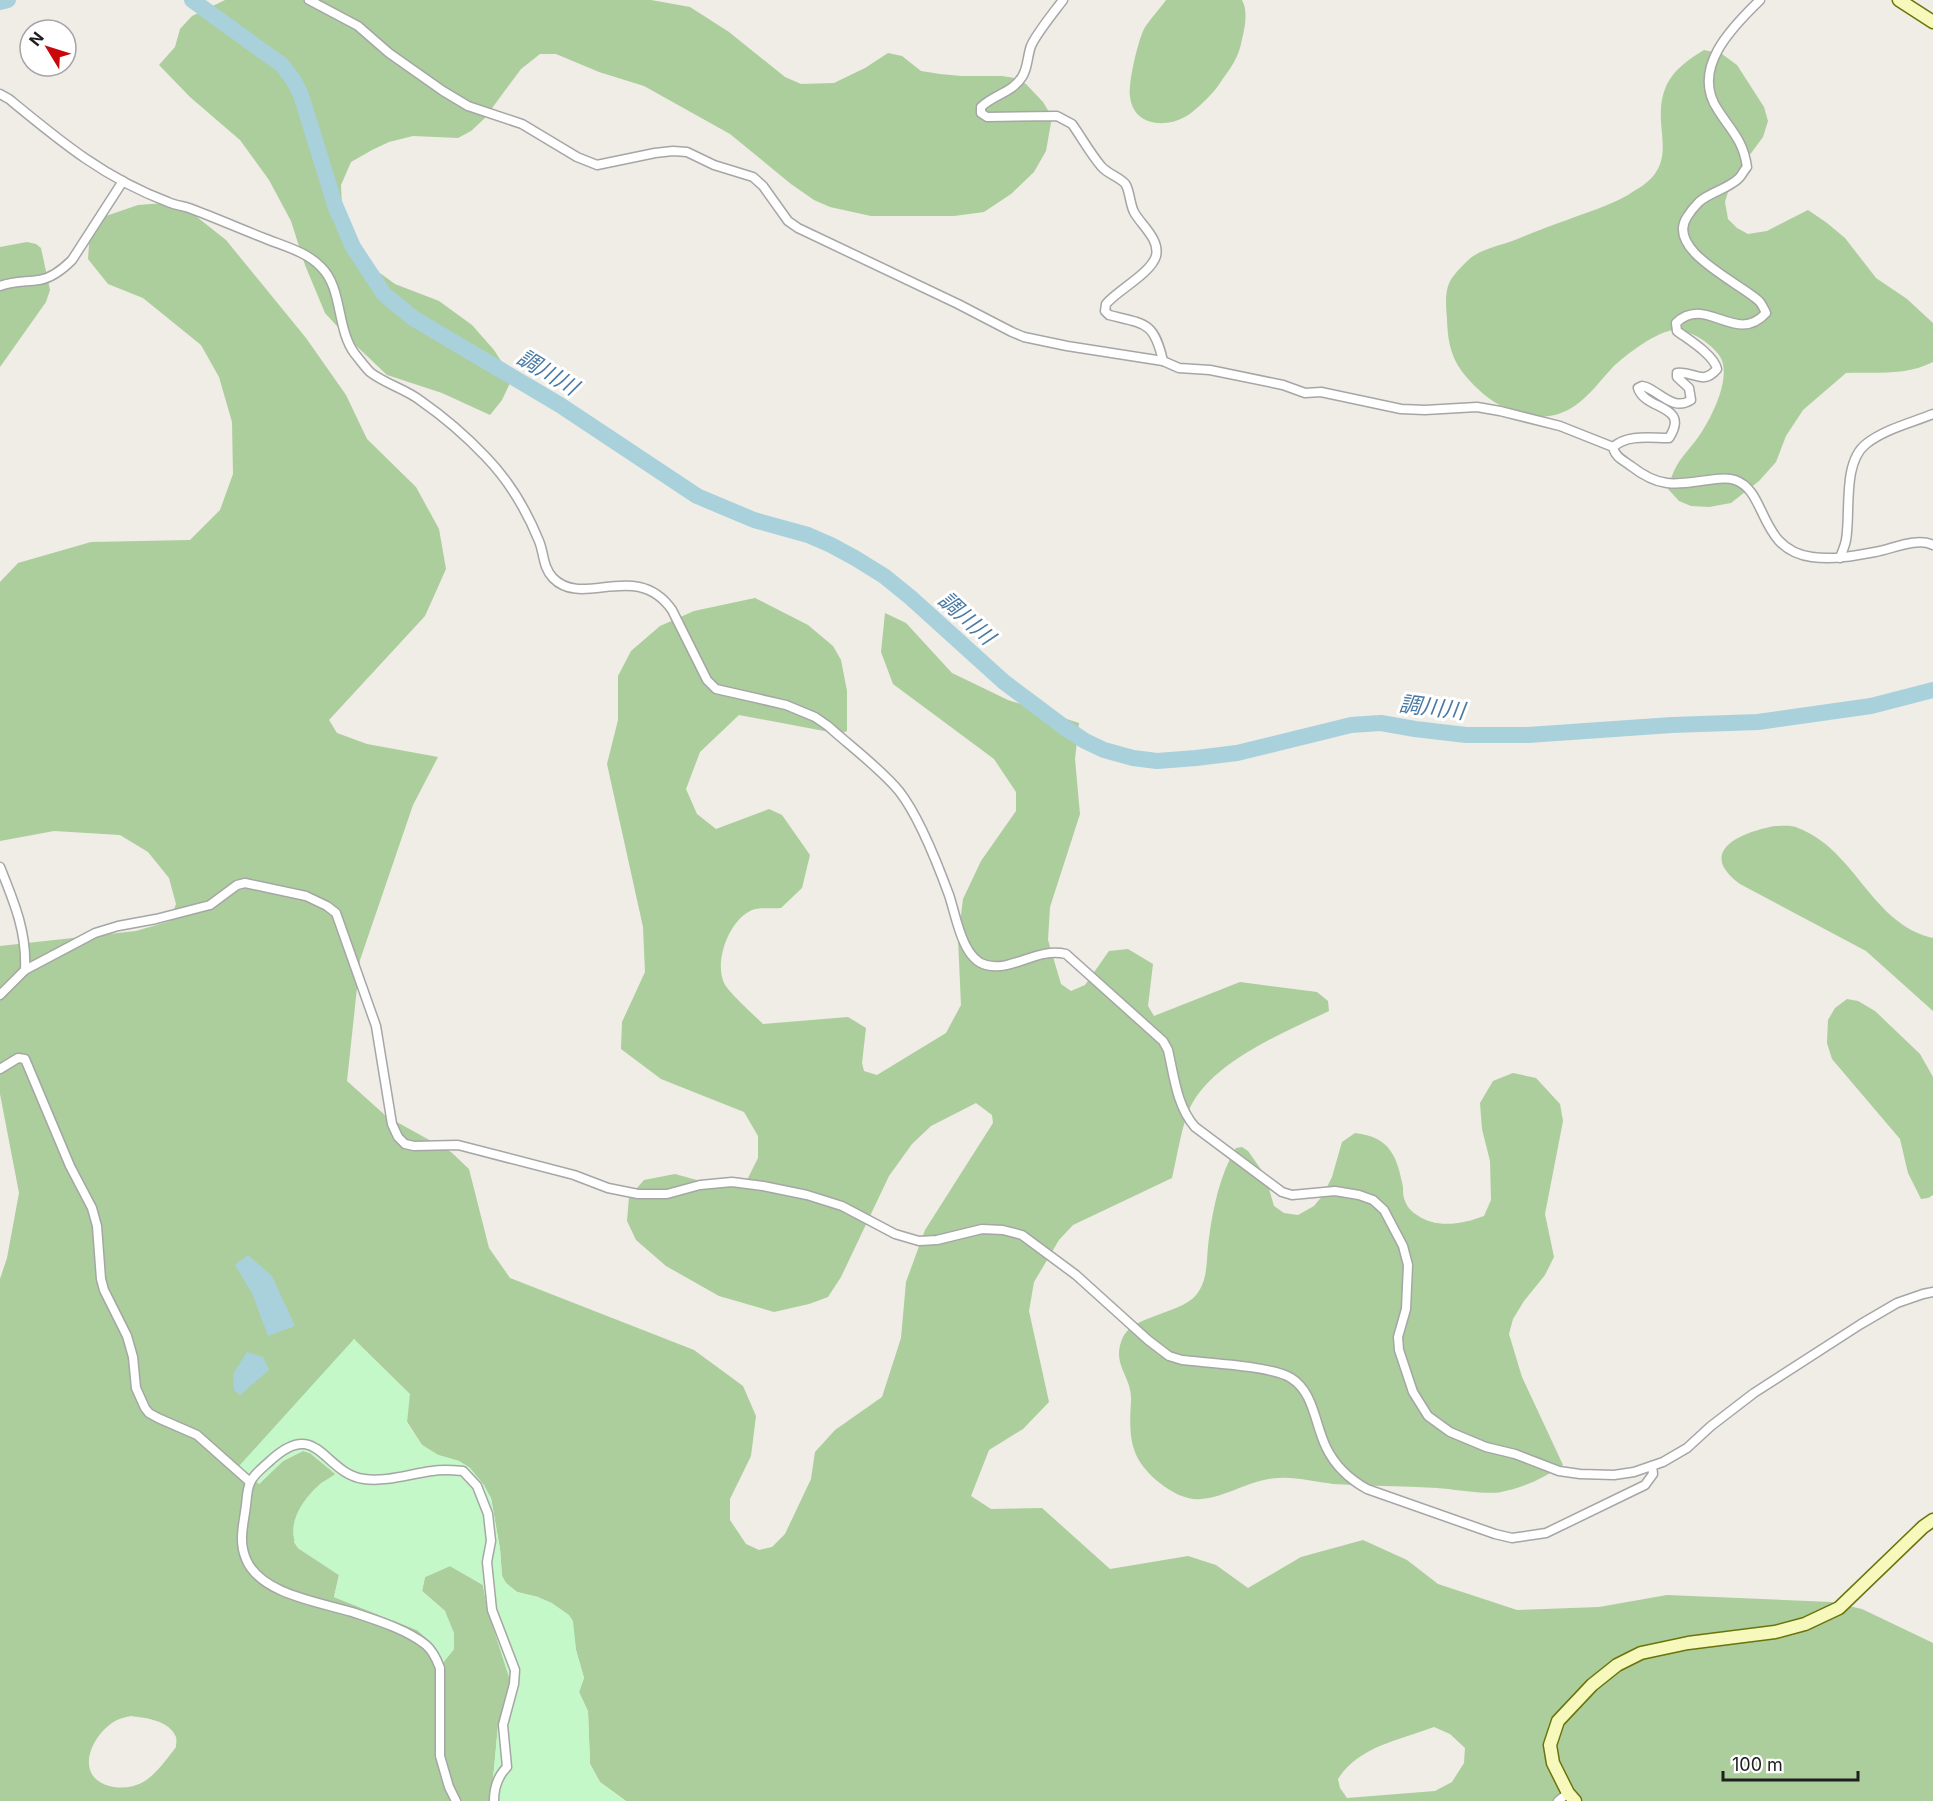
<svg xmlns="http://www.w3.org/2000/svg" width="1933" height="1801" font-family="Inter,'Noto Sans JP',sans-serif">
	<rect width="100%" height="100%" fill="#f0ece6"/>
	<!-- forest -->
	<g fill="#abce9c" fill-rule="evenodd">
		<path d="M225 0H651L690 7 729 32 785 77 801 84 834 83 865 68 888 53 902 56 921 71 940 74 961 76H1002L1015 78 1026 84 1043 102 1052 117 1046 151 1034 172 1011 194 984 212 954 216H871L830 207 814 200 791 184 730 134 644 86 599 72 556 54H540L521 69 484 119 471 131 458 138 413 136 389 142 372 150 351 162 341 185 342 208 346 228 358 251 377 271 395 284 439 301 472 325 494 350 505 367 510 383 502 400 490 415 442 393 387 375 348 338 325 313 305 265 291 221 269 180 240 140 190 97 159 65 175 47 180 29 192 16Z"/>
		<path d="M1166 0H1242C1249 13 1244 31 1241 44 1238 58 1230 69 1222 80 1214 93 1202 104 1191 113 1170 129 1133 128 1130 96 1128 83 1138 41 1144 29 1150 19 1159 10 1166 0Z"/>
		<path d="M1704 50 1722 54 1737 65 1764 107 1768 121 1763 137 1732 179 1725 202 1728 219 1737 228 1748 234 1767 231 1808 210 1827 223 1845 238 1876 278 1907 299 1933 323V362C1906 376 1876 372 1846 373L1803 410 1786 436 1776 462 1759 481 1731 503 1709 507 1691 506 1679 501 1668 489C1670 483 1671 477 1674 471 1680 457 1693 446 1701 433 1713 415 1733 374 1719 355 1710 343 1691 330 1675 330 1658 330 1624 356 1612 368 1600 381 1590 395 1576 405 1544 428 1504 414 1478 389 1455 367 1448 352 1447 319 1446 306 1444 289 1452 278 1457 271 1468 259 1475 255 1486 248 1502 245 1515 240 1532 233 1550 226 1567 220 1588 212 1608 206 1628 195 1637 189 1647 184 1654 175 1667 158 1662 140 1661 121 1659 84 1674 68 1704 50Z"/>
		<path d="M178 202 226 240 306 338 346 395 367 439 416 487 439 529 446 569 425 616 329 720 337 733 367 744 438 757 413 805 360 960 347 1081 386 1116 451 1152 469 1169 489 1248 510 1278 694 1350 743 1386 756 1416 751 1456 730 1499V1520L746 1544 759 1550 772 1547 785 1534 811 1479 815 1452 835 1430 882 1397 901 1338 906 1282 925 1230 993 1123 992 1115 976 1103 931 1126 912 1144 889 1176 841 1277 828 1297 809 1304 774 1312 719 1296 666 1266 636 1240 627 1221 629 1197 644 1180 675 1174 722 1187 746 1182 758 1158V1136L744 1112 661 1079 621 1049 622 1022 645 972 643 927 607 764 618 720V676L631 651 660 626 694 611 755 598 808 625 833 646 841 660 847 691V731L840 734 739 715 700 752 686 789 697 814 716 829 769 809 782 815 810 855 802 888 781 908C772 909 760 907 752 910 729 920 714 961 724 983 729 993 754 1015 763 1024L848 1017 866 1028 862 1063 864 1071 877 1075 946 1033 961 1005 958 939 963 899 981 861 1016 811V792L994 759 893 684 881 652 885 613 906 623 952 673 1008 700 1079 723 1075 759 1080 814 1050 907 1048 940 1061 984 1071 991 1085 985 1109 951 1128 949 1153 964 1148 1006 1154 1016 1240 982 1317 992 1328 1001 1329 1011C1283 1033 1205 1064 1187 1115 1180 1135 1177 1157 1172 1178L1073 1225 1059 1240 1034 1282 1029 1311 1049 1402 1023 1429 989 1450 971 1496 991 1509 1042 1508 1110 1569 1188 1556 1216 1565 1248 1588 1301 1557 1363 1540 1407 1560 1438 1584 1517 1610 1599 1607 1667 1595 1831 1602 1862 1609 1933 1643V1801H626L600 1782 590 1764 588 1712 579 1692 584 1678 576 1650 572 1621 538 1597 517 1592 506 1583 502 1576 500 1549 491 1498 470 1468 459 1461 438 1455 422 1445 354 1339 259 1484 283 1461 303 1451 310 1453 336 1474 320 1484 294 1542 298 1548 339 1575 334 1597 417 1630 431 1642 443 1662 454 1649 445 1611 422 1591 425 1577 450 1566 483 1585 487 1608 510 1680 498 1726 491 1801H0V1279L7 1258 19 1193 0 1094V946L136 931 170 921 176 904 169 878 148 852 120 835 54 831 0 841V582L18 563 91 542 190 540 220 510 233 474 232 422 219 377 201 345 143 298 108 284 88 259 90 231 103 217 138 205ZM131 1716C146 1718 169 1720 176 1737 177 1740 176 1744 176 1747 167 1759 157 1773 145 1781 133 1788 122 1789 109 1786 72 1775 93 1732 117 1720 121 1718 126 1717 131 1716ZM1434 1727 1450 1734 1465 1748 1464 1763 1452 1782 1435 1791 1347 1798 1340 1788 1338 1779C1359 1746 1400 1740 1434 1727Z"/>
		<path d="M27 242 36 244 41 248 50 290 46 302 0 367V247Z"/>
		<path d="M1775 826C1783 826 1792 825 1798 828 1856 850 1871 924 1933 938V1011L1866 951 1740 884C1695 851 1742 832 1775 826Z"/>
		<path d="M1847 999 1858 1001 1875 1011 1920 1054 1933 1077V1195L1928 1198 1921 1199 1908 1173 1900 1139 1832 1059 1827 1043 1828 1020 1835 1008Z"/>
		<path d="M1513 1073 1536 1078 1560 1104 1563 1121 1545 1214 1554 1257 1545 1275 1524 1301 1513 1319 1509 1334 1522 1377 1563 1465C1544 1478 1523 1488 1501 1492 1487 1495 1453 1489 1437 1488 1403 1486 1368 1486 1333 1484 1316 1482 1297 1477 1279 1478 1250 1479 1228 1497 1201 1499 1177 1502 1142 1473 1135 1452 1129 1437 1130 1417 1131 1402 1133 1376 1110 1365 1123 1337 1134 1314 1186 1314 1199 1291 1209 1275 1206 1256 1209 1238 1213 1208 1220 1174 1236 1148L1242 1147 1248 1151 1265 1175 1274 1206 1284 1213 1298 1215 1314 1206 1323 1195 1332 1177 1342 1142 1355 1133C1390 1137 1397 1156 1403 1187 1403 1192 1403 1197 1405 1201 1407 1207 1412 1212 1417 1215 1436 1229 1463 1224 1484 1216L1491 1200 1490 1161 1482 1129 1480 1103 1493 1081Z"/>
	</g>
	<!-- park -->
	<path fill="#c4f8c8" d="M354 1339 410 1394 407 1423 422 1445 438 1455 459 1461 470 1468 484 1485 491 1498 500 1549 502 1576 506 1583 517 1592 538 1597 552 1603 569 1615 573 1621 576 1650 584 1678 579 1692 588 1711 590 1764 600 1782 626 1801H491L498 1726 510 1680 487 1608 483 1585 450 1566 425 1577 422 1591 445 1611 454 1633V1649L443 1663 431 1642 417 1630 334 1597 339 1575 298 1548C284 1526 303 1499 319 1485 324 1481 331 1478 335 1474L310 1453 303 1451 283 1461 259 1484 239 1466Z"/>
	<!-- water -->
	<g fill="#a8d1dc">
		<path d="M248 1255 272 1276 295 1326 268 1336 252 1293 235 1265Z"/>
		<path d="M247 1352 263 1357 269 1370 240 1395 234 1390 233 1374Z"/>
	</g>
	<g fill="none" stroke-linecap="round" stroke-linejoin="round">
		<!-- river -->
		<g stroke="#a8d1dc" stroke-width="16">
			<path d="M192 0 282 65 294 81 301 95 335 205 353 247 384 294 413 318 560 405 697 496 754 520 808 535 831 545 855 558 884 576 910 597 1004 682 1064 727 1085 741 1104 750 1133 758 1157 761 1196 758 1237 753 1351 725 1381 723 1415 729 1466 735H1528L1672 725 1758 722 1871 706 1933 690"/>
			<path d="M0 2 8 0"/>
		</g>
		<defs>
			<g id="minor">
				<path d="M309 0 358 26 389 53 443 91 468 106 522 124 577 157 597 165 655 153 673 151 687 152 714 165 753 177 763 186 788 221 798 228 958 304 1012 332 1024 337 1067 346 1163 361 1179 368 1210 370 1283 385 1305 393 1321 392 1401 409 1425 410 1477 407 1500 411 1560 426 1613 447C1615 457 1623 460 1631 466 1659 488 1675 485 1708 480 1718 479 1726 477 1735 480 1768 491 1758 550 1812 557 1833 560 1854 556 1875 552 1892 549 1917 537 1933 545"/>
				<path d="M1063 0C1054 12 1036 34 1031 46 1027 57 1028 68 1022 77 1013 92 993 95 981 107V113L987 117 1057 116 1072 124C1082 138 1090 153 1101 166 1107 174 1122 178 1126 185 1130 193 1130 204 1134 212 1141 225 1160 239 1156 256 1151 273 1118 290 1106 304L1105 311 1109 315C1146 324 1154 322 1163 361"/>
				<path d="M0 94 9 99C60 141 104 178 168 202 175 205 182 206 189 208 216 218 243 230 269 240 287 247 308 253 321 267 343 288 336 329 355 354 360 360 365 367 370 372 385 384 406 389 421 401 444 417 467 437 486 457 510 482 526 509 539 541 544 553 543 568 553 578 583 609 636 559 672 610L707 680 716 689 786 705 815 717 828 726C850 746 880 768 899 791 918 815 938 865 949 895 956 915 962 959 986 965 1013 972 1036 947 1066 954L1163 1041 1168 1050C1174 1076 1177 1107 1195 1127L1282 1192 1292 1195 1335 1191 1359 1195 1373 1200 1384 1210 1403 1246 1408 1265 1406 1309 1398 1337 1399 1350 1413 1392 1428 1416 1450 1432 1486 1447 1515 1454 1559 1471 1580 1474 1614 1475 1634 1472 1663 1462 1687 1448 1711 1426 1754 1393 1861 1324 1897 1303 1923 1294 1933 1292"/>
				<path d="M0 286C13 281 25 282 39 280 52 278 63 269 72 260L123 181"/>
				<path d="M1613 447C1628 434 1650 438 1669 438 1691 404 1645 411 1638 388L1642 386 1646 387C1662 394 1674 411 1691 400L1689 388 1677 377V373C1695 371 1702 386 1717 369 1714 355 1689 340 1677 331L1676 323C1706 294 1736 346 1766 313 1764 309 1762 304 1759 301 1740 283 1665 250 1687 217 1690 212 1695 206 1699 202 1710 192 1728 189 1739 178 1742 175 1744 170 1747 167 1743 140 1732 132 1718 110 1690 69 1732 27 1760 0"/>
				<path d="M1840 558C1842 552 1845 546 1846 540 1851 513 1842 463 1866 444 1885 429 1911 423 1933 414"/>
				<path d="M0 867C14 902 27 932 25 970"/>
				<path d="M0 995 25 970 95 933 118 926 156 919 210 905 237 885 245 883 306 896 327 906 336 913 376 1026 392 1124 398 1137 405 1144 414 1146 458 1145 574 1175 608 1188 638 1194H667L700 1185 732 1182 763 1186 807 1195 842 1206 895 1234 919 1241 937 1240 982 1229 1003 1230 1022 1235 1076 1275 1148 1340 1169 1356 1182 1360C1208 1363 1272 1366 1291 1378 1314 1392 1315 1425 1326 1447 1335 1466 1349 1479 1367 1489L1495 1534 1512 1538 1546 1533 1645 1485 1653 1474 1652 1466"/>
				<path d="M0 1069 18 1058 25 1059 70 1166 92 1208 97 1226 101 1279 104 1290 127 1336 133 1357 136 1388 145 1408 149 1413 158 1418 197 1435 250 1482"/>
				<path d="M456 1801 449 1787 440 1756V1668C437 1660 433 1651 426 1645 406 1629 376 1620 352 1612 319 1602 260 1594 246 1559 238 1541 244 1523 246 1505 247 1498 247 1489 250 1483 253 1474 265 1466 271 1460 318 1417 323 1473 364 1479 387 1482 409 1474 432 1471 442 1469 453 1470 463 1471L477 1486 488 1514 491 1541 487 1562 492 1610 515 1670 514 1684 503 1725 507 1767C498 1776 494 1789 494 1801"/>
				<path d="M1558 1801 1568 1793"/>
			</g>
			<g id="secondary">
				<path d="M1899 0 1933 22"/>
				<path d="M1575 1801 1568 1793 1553 1763 1550 1745 1558 1721 1592 1685 1617 1665 1641 1653 1688 1643 1775 1632 1805 1624 1839 1608 1923 1527 1933 1520"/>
			</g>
		</defs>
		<!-- minor casing -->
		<use href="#minor" stroke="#a6a6a6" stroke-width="11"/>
		<!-- secondary casing -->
		<use href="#secondary" stroke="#6a7408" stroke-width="15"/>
		<!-- minor -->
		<use href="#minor" stroke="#fff" stroke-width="8"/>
		<!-- secondary -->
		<use href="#secondary" stroke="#f6f8bc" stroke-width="12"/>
	</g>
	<g text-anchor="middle" stroke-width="6" stroke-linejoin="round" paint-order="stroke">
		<!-- water labels -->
		<g font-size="22" font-style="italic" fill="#4b7aa5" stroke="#fff">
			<text transform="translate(548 372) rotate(31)" y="8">調川川</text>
			<text transform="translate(967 618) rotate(42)" y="8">調川川</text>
			<text transform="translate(1432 707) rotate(7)" y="8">調川川</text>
		</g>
	</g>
	<!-- north arrow -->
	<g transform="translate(48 48) rotate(308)"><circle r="28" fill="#ffffff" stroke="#a5a5a5" stroke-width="1.5"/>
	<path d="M0-4.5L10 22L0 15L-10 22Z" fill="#c90609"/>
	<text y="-9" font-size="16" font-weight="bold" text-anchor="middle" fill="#1f1f1f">N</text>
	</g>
	<!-- scale -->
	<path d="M1723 1771v9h135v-9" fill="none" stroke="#1f1f1f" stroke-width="3"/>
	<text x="1732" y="1771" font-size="18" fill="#1f1f1f" stroke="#ffffff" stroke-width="4.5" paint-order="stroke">100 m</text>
</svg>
